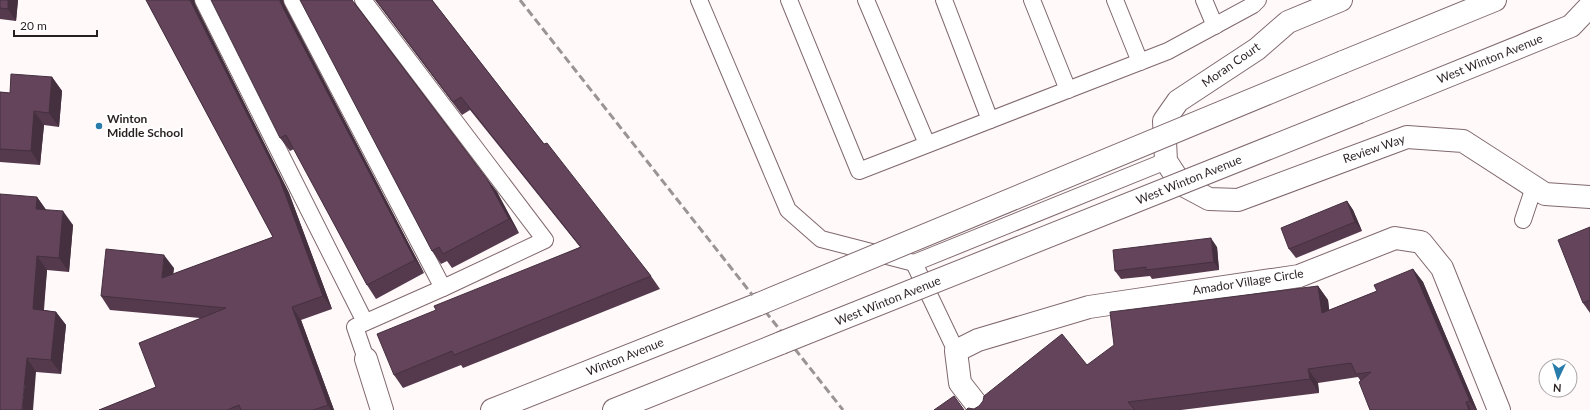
<svg xmlns="http://www.w3.org/2000/svg" width="1590" height="410" font-family="Lato,sans-serif">
	<rect width="100%" height="100%" fill="#fff9fa"/>
	<g fill="none" stroke-linecap="round" stroke-linejoin="round">
		<defs>
			<g id="lane">
				<path d="M203 0 365 322"/>
				<path d="M292 0 443 288"/>
				<path d="M363 0 545 240 443 288 355 327 366 359"/>
				<path d="M699 0 788 210 821 239 914 263 1166 161"/>
				<path d="M789 0 859 171 1168 51 1253 5 1258 0"/>
				<path d="M866 0 927 144"/>
				<path d="M944 0 990 120"/>
				<path d="M1032 0 1068 90"/>
				<path d="M1115 0 1140 62"/>
				<path d="M1204 0 1215 26"/>
				<path d="M1523 220 1534 187"/>
				<path d="M914 263 956 351"/>
			</g>
			<g id="street">
				<path d="M1341 0 1288 22 1257 49 1178 101 1164 121 1166 161 1181 184 1209 199 1238 200 1407 137 1463 141 1545 194 1590 197"/>
				<path d="M366 359 382 410"/>
				<path d="M981 410 960 383 956 351 978 340 1089 307 1299 276 1395 238 1421 242 1442 268 1499 410"/>
			</g>
			<g id="secondary">
				<path d="M1343 62 1495 0"/>
				<path d="M1359 112 1571 26 1590 6"/>
				<path d="M492 410 759 304"/>
				<path d="M614 410 781 343"/>
			</g>
		</defs>
		<!-- lane casing -->
		<use href="#lane" stroke="#80696e" stroke-width="18"/>
		<!-- street casing -->
		<use href="#street" stroke="#80696e" stroke-width="24"/>
		<!-- secondary casing -->
		<use href="#secondary" stroke="#80696e" stroke-width="24"/>
		<!-- lane -->
		<use href="#lane" stroke="#fff" stroke-width="16"/>
		<!-- street -->
		<use href="#street" stroke="#fff" stroke-width="22"/>
		<!-- secondary -->
		<use href="#secondary" stroke="#fff" stroke-width="22"/>
		<!-- rail -->
		<path stroke="#9b9495" stroke-width="3" stroke-dasharray="8 4" stroke-linecap="butt" d="M520 0 843 410"/>
		<defs>
			<g id="secondary-bridge">
				<path d="M759 304 1343 62"/>
				<path d="M781 343 1359 112"/>
			</g>
		</defs>
		<!-- secondary-bridge casing -->
		<use href="#secondary-bridge" stroke="#80696e" stroke-width="24" stroke-linecap="butt"/>
		<!-- secondary-bridge -->
		<use href="#secondary-bridge" stroke="#fff" stroke-width="22"/>
	</g>
	<!-- wall -->
	<g fill="#553a4d">
		<path d="M0 0H18L16 21 0 19Z"/>
		<path d="M146 0H194L195 4 289 193 332 309 301 320 334 410H99L156 387 200 318 110 310 101 296 174 268 173 274 273 237Z"/>
		<path d="M283 0 284 4 424 273 376 299 367 285 294 149 290 151 280 138Z"/>
		<path d="M375 0H432L544 144 651 276 660 289 463 368 461 365 403 388 394 375 436 310 580 247 470 110 462 115Z"/>
		<path d="M354 2 487 179 497 192 519 233 452 268 447 261 441 264 432 251Z"/>
		<path d="M52 77 62 91 59 127 44 125 40 165 0 162V92L10 93Z"/>
		<path d="M37 197 46 210 73 225 69 272 47 270 44 310 56 312 66 325 61 374 36 372 0 410Z"/>
		<path d="M1347 201 1353 210 1362 231 1296 258 1289 249Z"/>
		<path d="M1590 227V313L1583 303Z"/>
		<path d="M1217 247 1219 270 1152 279 1150 276 1121 279 1115 271Z"/>
		<path d="M1413 269 1423 282 1477 410H1370L1360 380 1358 377 1318 383 1319 393 1181 410H966L974 409 1087 365 1318 286 1328 300 1329 310 1377 291Z"/>
	</g>
	<!-- shaded-wall -->
	<g fill="#45303f">
		<path d="M8 0H18L16 21 8 9Z"/>
		<path d="M190 0H194L195 4 289 193 332 309 323 296Z"/>
		<path d="M279 0H283L284 4 424 273 415 260Z"/>
		<path d="M52 77 62 91 59 127 49 113Z"/>
		<path d="M34 111 44 125 40 165 31 151Z"/>
		<path d="M487 179 497 192 519 233 509 219Z"/>
		<path d="M37 197 47 211 36 209Z"/>
		<path d="M1347 201 1353 210 1362 231 1355 222Z"/>
		<path d="M63 211 73 225 69 272 59 258Z"/>
		<path d="M1211 238 1217 247 1219 270 1214 262Z"/>
		<path d="M164 255 174 268 171 291 162 278Z"/>
		<path d="M37 256 47 270 42 323 33 309Z"/>
		<path d="M1413 269 1423 282 1477 410H1476L1470 401Z"/>
		<path d="M1318 286 1328 300 1331 326 1322 313Z"/>
		<path d="M292 307 301 320 334 410H331L328 405Z"/>
		<path d="M56 312 66 325 61 374 51 360Z"/>
		<path d="M27 358 36 372 33 410H22Z"/>
		<path d="M1308 369 1318 383 1319 393 1310 379Z"/>
		<path d="M1466 402 1471 410H1469Z"/>
	</g>
	<!-- building -->
	<g fill="#63445a" stroke="#45303f">
		<path d="M0 0H8V9L0 8Z"/>
		<path d="M146 0H190L280 180 323 296 292 307 328 405 313 410H241L239 405 227 410H99L156 387 139 343 226 308 101 296 106 249 164 255 162 278 273 237Z"/>
		<path d="M211 0H279L415 260 367 285 286 135 280 138Z"/>
		<path d="M300 0H352L487 179 509 219 443 254 439 247 432 251Z"/>
		<path d="M376 0H432L544 144 547 143 651 276 454 355 452 351 394 375 377 334 436 310 434 306 581 247 461 97 453 102Z"/>
		<path d="M11 74 52 77 49 113 34 111 31 151 0 149V92L10 93Z"/>
		<path d="M0 194 37 197 36 209 63 211 59 258 37 256 33 309 56 312 51 360 27 358 22 410H0Z"/>
		<path d="M1347 201 1355 222 1289 249 1281 228Z"/>
		<path d="M1590 227V300L1583 303 1558 240Z"/>
		<path d="M1211 238 1214 262 1146 270V267L1115 271 1113 250Z"/>
		<path d="M1413 269 1470 401 1466 402 1469 410H1370L1359 382 1371 372 1356 374 1351 363 1308 369 1310 379 1128 402 1135 410H966L968 408 974 409 979 406 983 401 984 396 1062 334 1087 365 1114 345 1110 312 1318 286 1322 313 1377 291 1374 285Z"/>
		<path d="M954 396 964 410H934Z"/>
	</g>
	<!-- markers -->
	<circle fill="#287cac" stroke="#fff" stroke-width="1.5" cx="99" cy="126" r="4"/>
	<g text-anchor="middle" stroke-width="4" stroke-linejoin="round" paint-order="stroke">
		<!-- street labels -->
		<g font-size="12" fill="#281f21" stroke="#fff">
			<text transform="translate(1490 59) rotate(-22)" y="4">West Winton Avenue</text>
			<text transform="translate(1231 65) rotate(-35)" y="4">Moran Court</text>
			<text transform="translate(1374 149) rotate(-19)" y="4">Review Way</text>
			<text transform="translate(1189 180) rotate(-22)" y="4">West Winton Avenue</text>
			<text transform="translate(1248 282) rotate(-9)" y="4">Amador Village Circle</text>
			<text transform="translate(888 301) rotate(-22)" y="4">West Winton Avenue</text>
			<text transform="translate(625 357) rotate(-22)" y="4">Winton Avenue</text>
		</g>
		<!-- poi labels -->
		<g font-size="12" font-weight="bold" fill="#281f21" stroke="#fff" text-anchor="start">
			<text x="107" y="123">Winton<tspan x="107" dy="14">Middle School</tspan></text>
		</g>
	</g>
	<!-- north arrow -->
	<g transform="translate(1558 378) rotate(184)"><circle r="19" fill="#ffffff" stroke="#a9a5a6"/>
	<path d="M0-3L7 15L0 10L-7 15Z" fill="#287cac"/>
	<text y="-6" font-size="11" font-weight="bold" text-anchor="middle" fill="#281f21">N</text>
	</g>
	<!-- scale -->
	<path d="M14 30v6h83v-6" fill="none" stroke="#281f21" stroke-width="2"/>
	<text x="20" y="30" font-size="12" fill="#281f21" stroke="#ffffff" stroke-width="3" paint-order="stroke">20 m</text>
</svg>
